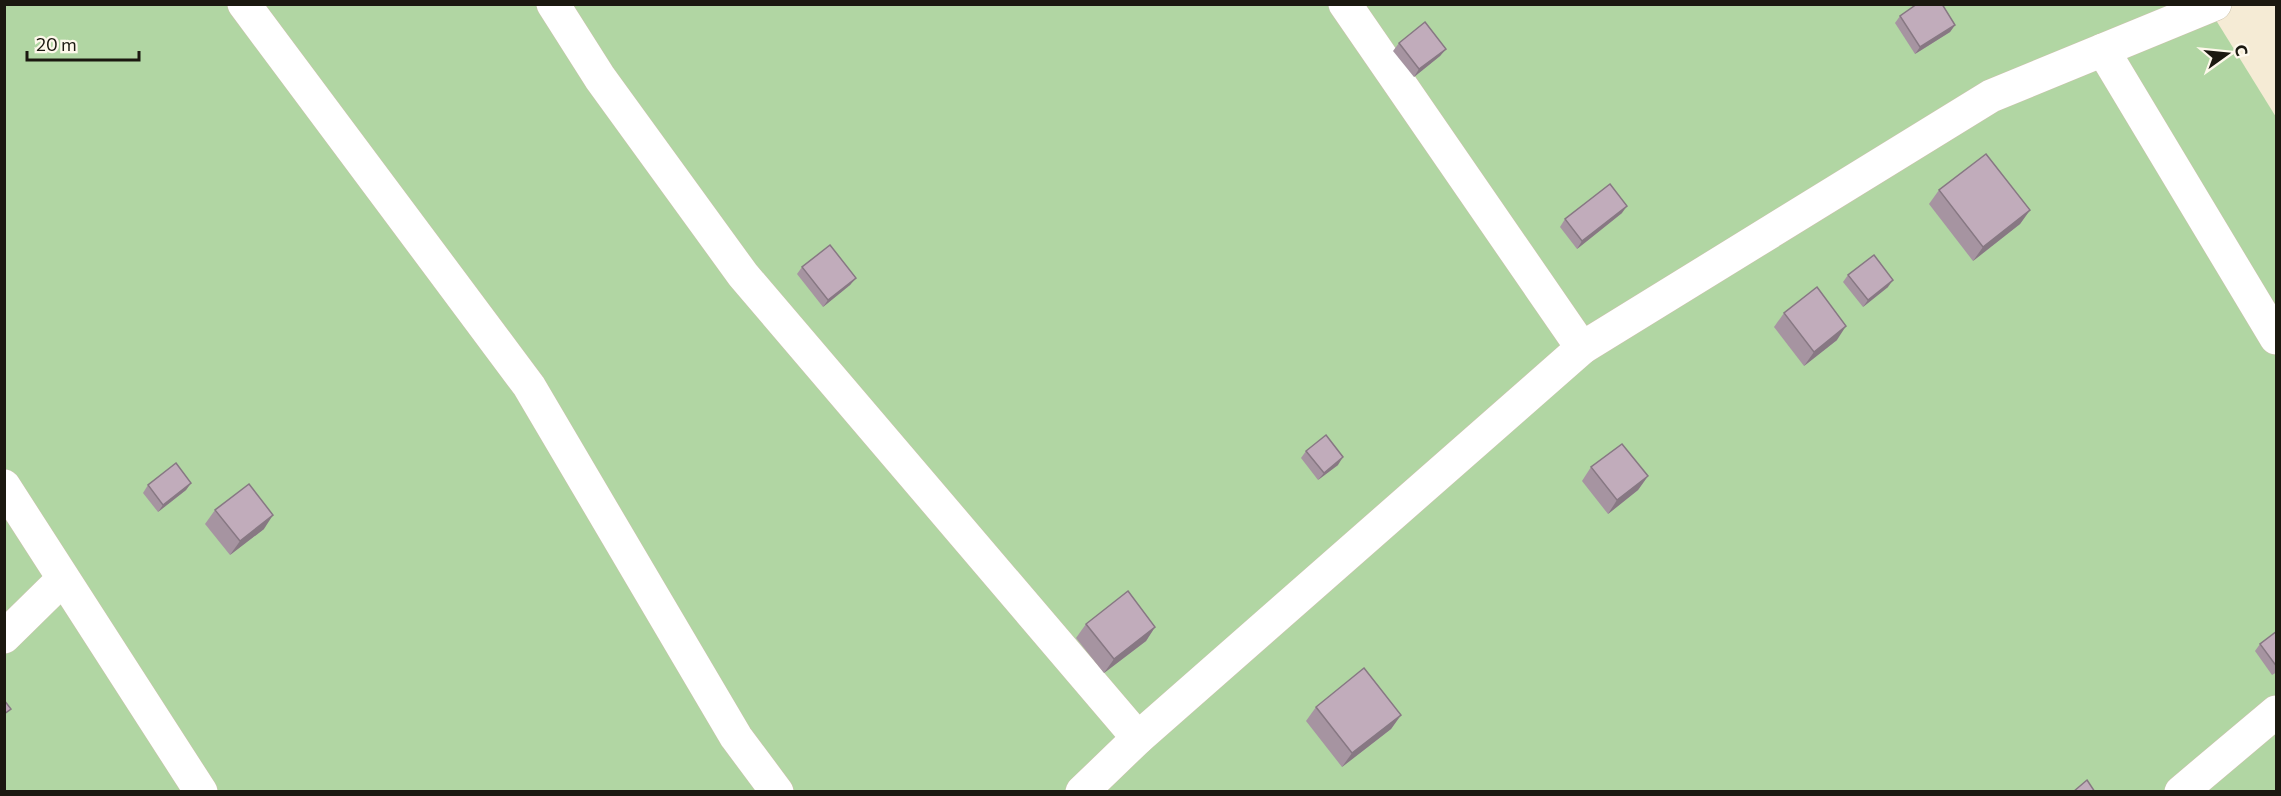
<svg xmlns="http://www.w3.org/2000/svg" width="2281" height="796" font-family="Commissioner,sans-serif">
	<rect width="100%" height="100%" fill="#f5ebd5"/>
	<!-- green -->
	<path fill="#b1d6a3" d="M2206 4 2276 117V791L5 792V5Z"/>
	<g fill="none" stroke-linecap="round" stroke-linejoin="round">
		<defs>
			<g id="minor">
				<path d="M244 4 529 386 736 737 777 792"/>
				<path d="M553 4 600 78 743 275 1138 738"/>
				<path d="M1345 4 1582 348"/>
				<path d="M2103 50 2276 338"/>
				<path d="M4 486 201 792"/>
				<path d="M4 637 63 579"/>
				<path d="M1082 792 1138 738 1582 348 1991 96 2215 4"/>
				<path d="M2181 792 2276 712"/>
			</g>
		</defs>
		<!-- minor casing -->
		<use href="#minor" stroke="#ccc2ad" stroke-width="34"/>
		<!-- minor -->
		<use href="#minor" stroke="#fff" stroke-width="33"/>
	</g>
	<!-- wall -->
	<g fill="#a694a1">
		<path d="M1900 16 1955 25 1950 32 1915 54 1895 23Z"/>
		<path d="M1399 43 1446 49 1440 56 1414 77 1393 51Z"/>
		<path d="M1939 190 2030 210 2020 224 1973 261 1929 204Z"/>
		<path d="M1622 213 1577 249 1560 227 1565 219Z"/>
		<path d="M802 267 856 278 850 285 823 307 797 274Z"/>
		<path d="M1848 275 1888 287 1863 307 1843 282Z"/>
		<path d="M1784 313 1837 340 1804 366 1774 327Z"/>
		<path d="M1306 451 1338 465 1318 480 1301 458Z"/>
		<path d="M1591 467 1648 476 1638 490 1608 514 1582 481Z"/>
		<path d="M191 483 186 490 158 512 143 493 148 485Z"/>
		<path d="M215 510 264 529 230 555 205 524Z"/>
		<path d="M1086 624 1155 627 1146 641 1104 673 1076 638Z"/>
		<path d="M2277 631V672L2272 675 2255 651 2260 644Z"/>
		<path d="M1316 707 1401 715 1391 729 1342 767 1306 721Z"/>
	</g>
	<!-- shaded-wall -->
	<g fill="#877883">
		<path d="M1955 25 1950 32 1915 54 1920 47Z"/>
		<path d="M1446 49 1440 56 1414 77 1419 69Z"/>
		<path d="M1627 206 1622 213 1577 249 1582 241Z"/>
		<path d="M2030 210 2020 224 1973 261 1983 247Z"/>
		<path d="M856 278 850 285 823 307 828 300Z"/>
		<path d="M1893 280 1888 287 1863 307 1868 300Z"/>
		<path d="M1846 326 1837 340 1804 366 1814 352Z"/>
		<path d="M1343 457 1338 465 1318 480 1324 473Z"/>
		<path d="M1648 476 1638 490 1608 514 1617 500Z"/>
		<path d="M191 483 186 490 158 512 163 505Z"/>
		<path d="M273 515 264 529 230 555 240 541Z"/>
		<path d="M1155 627 1146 641 1104 673 1114 659Z"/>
		<path d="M1401 715 1391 729 1342 767 1352 753Z"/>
	</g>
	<!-- building -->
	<g fill="#c1acbb" stroke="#877883" stroke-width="1.5">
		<path d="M1917 4H1942L1955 25 1920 47 1900 16Z"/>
		<path d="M1425 22 1446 49 1419 69 1399 43Z"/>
		<path d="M1986 154 2030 210 1983 247 1939 190Z"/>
		<path d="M1610 184 1627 206 1582 241 1565 219Z"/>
		<path d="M830 245 856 278 828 300 802 267Z"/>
		<path d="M1874 255 1893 280 1868 300 1848 275Z"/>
		<path d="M1817 287 1846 326 1814 352 1784 313Z"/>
		<path d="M1326 435 1343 457 1324 473 1306 451Z"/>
		<path d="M1622 444 1648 476 1617 500 1591 467Z"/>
		<path d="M176 463 191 483 163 505 148 485Z"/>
		<path d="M249 484 273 515 240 541 215 510Z"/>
		<path d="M1128 591 1155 627 1114 659 1086 624Z"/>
		<path d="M2277 631V667L2260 644Z"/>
		<path d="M1364 668 1401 715 1352 753 1316 707Z"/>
		<path d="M4 700 11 709 4 714Z"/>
		<path d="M2087 780 2095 792H2073Z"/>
	</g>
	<!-- border -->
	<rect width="2281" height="796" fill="none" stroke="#1b1810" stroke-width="12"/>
	<!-- north arrow -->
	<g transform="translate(2227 54) rotate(75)" stroke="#fef8eb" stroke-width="4.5" paint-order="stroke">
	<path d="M0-4.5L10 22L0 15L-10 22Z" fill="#1b1810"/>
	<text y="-9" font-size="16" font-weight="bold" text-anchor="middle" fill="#1b1810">С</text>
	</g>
	<!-- scale -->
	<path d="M27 51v9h112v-9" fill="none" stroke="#1b1810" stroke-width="3"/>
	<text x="36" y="51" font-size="18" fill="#1b1810" stroke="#fef8eb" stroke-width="4.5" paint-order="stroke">20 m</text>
</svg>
